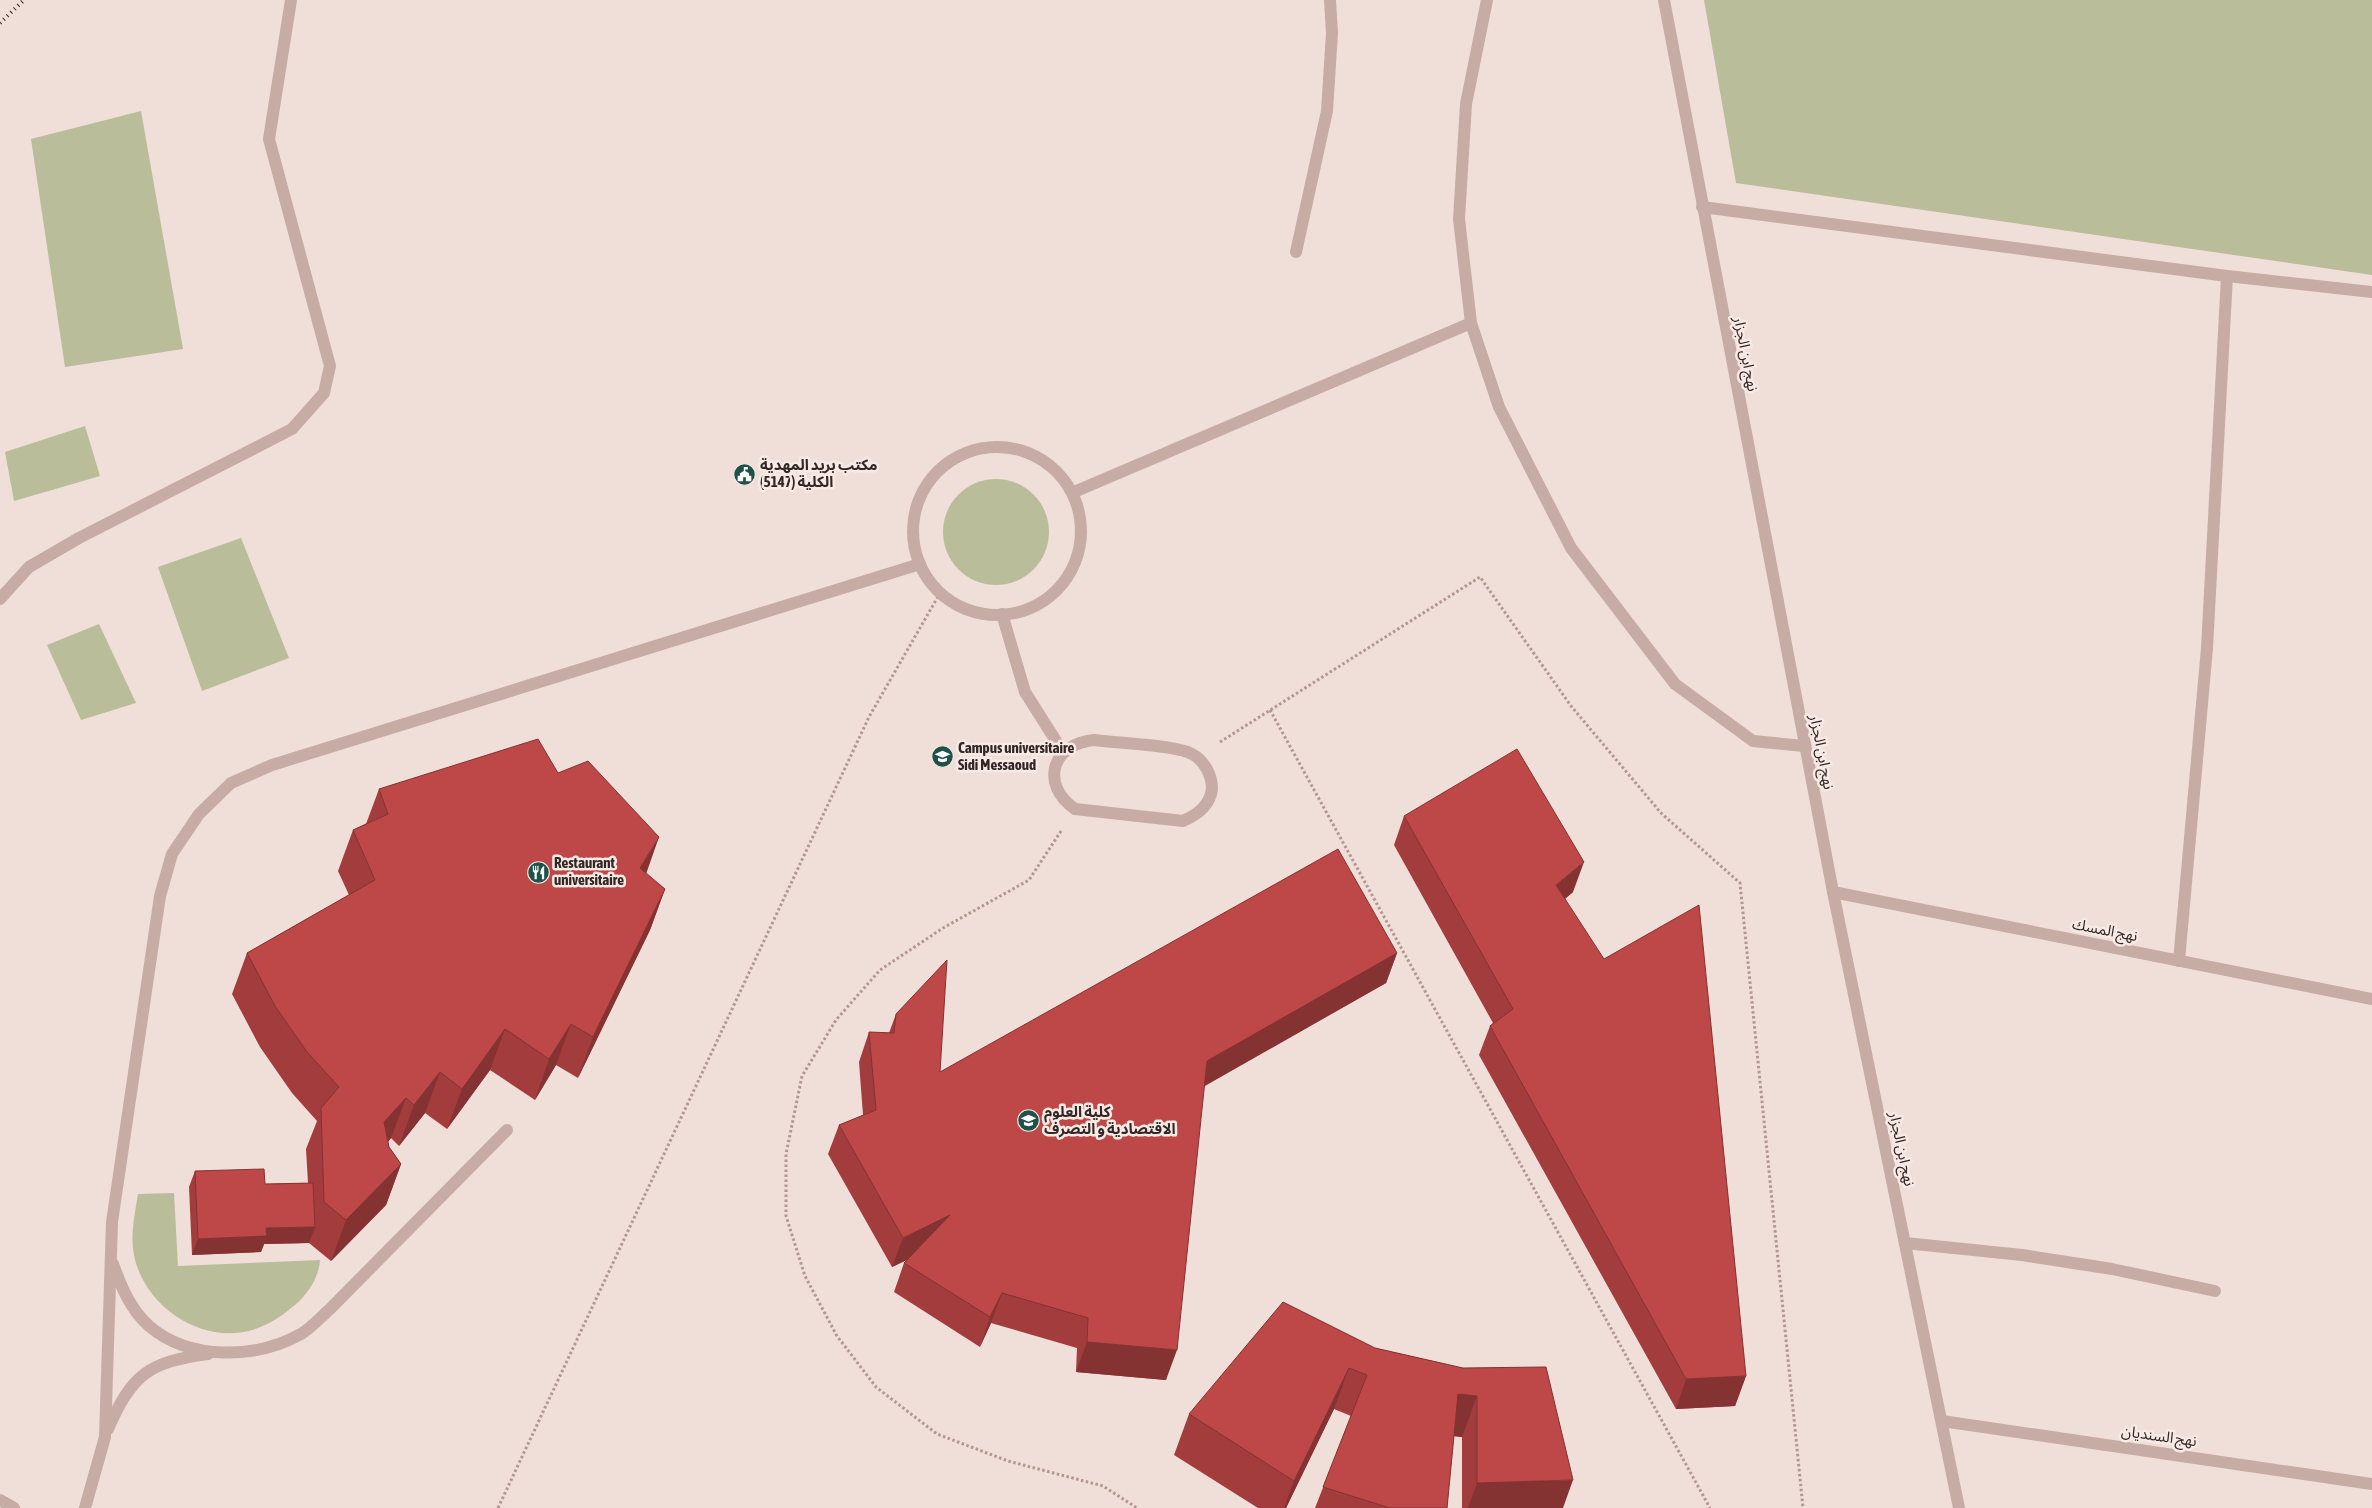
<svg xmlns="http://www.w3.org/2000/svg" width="2372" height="1508" font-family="'Asap Condensed','Noto Sans Arabic',sans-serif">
	<rect width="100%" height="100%" fill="#efdfd8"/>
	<!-- green -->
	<g fill="#b9bd99">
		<path d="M1704 0H2372V275L1736 183Z"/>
		<path d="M141 111 183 349 65 367 31 139Z"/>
		<path d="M85 426 100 476 14 501 5 452Z"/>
		<circle cx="996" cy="532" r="53"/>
		<path d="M241 538 289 658 202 691 158 567Z"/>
		<path d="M99 624 136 703 81 720 47 645Z"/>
		<path d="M174 1193 178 1266 320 1260C319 1277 308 1294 295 1305 282 1316 269 1325 252 1330 201 1345 144 1306 134 1255 130 1235 135 1213 138 1194Z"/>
	</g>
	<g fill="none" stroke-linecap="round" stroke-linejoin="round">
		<!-- path -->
		<g stroke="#b29690" stroke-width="3" stroke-dasharray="2.5 2.5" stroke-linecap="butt">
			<path d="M1270 710 1710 1508"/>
			<path d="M1220 742 1480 577 1571 706 1661 813 1740 883 1803 1508"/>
			<path d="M1061 831 1029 880 943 928 880 970 836 1020 802 1076 786 1154V1216L805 1276 837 1336 876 1387 937 1434 1008 1461 1103 1486 1137 1508"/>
			<path d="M498 1508 869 717 940 593"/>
		</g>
		<!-- minor -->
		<g stroke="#c6aca5" stroke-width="12">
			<path d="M1487 0 1466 104 1459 219 1471 323 1499 407 1571 548 1675 684 1753 741 1804 746"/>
			<path d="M1664 0 1833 892 1959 1508"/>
			<path d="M1702 207 2227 276 2372 292"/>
			<path d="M1296 252 1327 111 1332 33 1330 0"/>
			<circle cx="997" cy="531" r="84"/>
			<path d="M1074 492 1471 323"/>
			<path d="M0 599 29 567 79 538 292 429 324 393 330 366 269 139 291 0"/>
			<path d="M1002 614 1025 692 1063 752"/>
			<path d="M1094 740C1114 743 1177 745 1192 754 1204 760 1212 775 1212 789 1210 806 1197 815 1183 821L1075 809C1040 785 1051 744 1094 740Z"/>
			<path d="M1833 892 2372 999"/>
			<path d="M2179 961 2207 648 2227 276"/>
			<path d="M1905 1243 2022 1255 2112 1269 2215 1291"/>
			<path d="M113 1264C121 1286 130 1309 149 1326 190 1361 256 1359 301 1334 311 1328 321 1317 330 1309L507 1130"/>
			<path d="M1942 1421 2372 1484"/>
			<path d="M108 1429C132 1374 149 1362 208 1354"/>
			<path d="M0 1500 14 1508"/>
			<path d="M85 1508 105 1437 112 1222 160 896 172 854 199 814 231 783 272 765 920 564"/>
		</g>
		<!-- rail -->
		<path stroke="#322726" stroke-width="4" stroke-dasharray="1 4" stroke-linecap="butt" d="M0 23 24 0"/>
	</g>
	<!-- wall -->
	<g fill="#a33d3d">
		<path d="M558 773 646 874 665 889 650 930 578 1078 556 1065 535 1100 490 1070 447 1129 425 1113 399 1146 391 1138 388 1142 389 1147 401 1164 386 1205 331 1261 309 1243 264 1244 261 1252 192 1255 189 1187 195 1171 265 1184 308 1183 306 1149 317 1121 292 1093 260 1047 232 994 247 953 349 895 338 871 353 830 366 824 379 789Z"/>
		<path d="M1404 816 1573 892 1565 899 1746 1376 1735 1406 1676 1409 1479 1055 1490 1026 1493 1023 1394 845Z"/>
		<path d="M1397 953 1386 983 1204 1086 1166 1380 1076 1372 1077 1348 991 1323 980 1347 894 1292 904 1263 907 1260 892 1267 828 1154 839 1125 863 1115 859 1062 869 1032 889 1033 896 1014 940 1072Z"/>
		<path d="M1375 1348 1463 1368 1563 1508H1462V1437L1454 1436 1447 1508H1315L1351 1416 1334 1409 1286 1508H1258L1174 1455 1189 1414Z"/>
	</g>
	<!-- shaded-wall -->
	<g fill="#853232">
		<path d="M659 837 645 877 640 868Z"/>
		<path d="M1584 862 1573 892 1545 915 1556 885Z"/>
		<path d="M665 889 650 930 578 1078 593 1037Z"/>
		<path d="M1397 953 1386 983 1196 1091 1207 1061Z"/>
		<path d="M571 1024 556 1065 535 1100 549 1059Z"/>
		<path d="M505 1029 490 1070 447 1129 462 1089Z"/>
		<path d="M440 1072 425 1113 399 1146 414 1105Z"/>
		<path d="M406 1098 391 1138 369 1163 384 1122Z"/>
		<path d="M401 1164 386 1205 331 1261 346 1220Z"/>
		<path d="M950 1215 939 1244 892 1267 903 1238Z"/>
		<path d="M315 1227 309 1243 264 1244 261 1252 192 1255 198 1239 266 1228Z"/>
		<path d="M1002 1293 991 1323 980 1347 990 1317Z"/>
		<path d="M1087 1342 1177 1350 1166 1380 1076 1372Z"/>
		<path d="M1349 1368 1334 1409 1286 1508H1284L1294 1481Z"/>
		<path d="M1746 1376 1735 1406 1676 1409 1686 1379Z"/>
		<path d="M1458 1394 1477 1396 1462 1437 1443 1435Z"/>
		<path d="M1573 1480 1563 1508H1468L1477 1483Z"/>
	</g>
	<!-- building -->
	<g fill="#be4747" stroke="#853232">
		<path d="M538 739 558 773 588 761 659 837 640 868 665 889 593 1037 571 1024 549 1059 505 1029 462 1089 440 1072 414 1105 406 1098 384 1122 389 1147 401 1164 346 1220 324 1202 321 1108 339 1087 307 1052 275 1006 247 953 375 880 353 830 388 814 379 789Z"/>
		<path d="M1517 749 1584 862 1556 885 1604 959 1699 905 1746 1376 1686 1379 1490 1026 1513 1009 1404 816Z"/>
		<path d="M1338 849 1397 953 1207 1061 1177 1350 1087 1342 1088 1318 1002 1293 990 1317 904 1263 950 1215 903 1238 839 1125 876 1110 869 1032 894 1033 896 1014 947 960 940 1072Z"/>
		<path d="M264 1169 265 1184 313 1183 315 1227 266 1228 267 1236 198 1239 195 1171Z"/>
		<path d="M1283 1302 1375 1348 1463 1368 1546 1367 1573 1480 1477 1483V1396L1458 1394 1447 1508H1390L1323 1487 1367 1375 1349 1368 1294 1481 1189 1414Z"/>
	</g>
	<!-- icons -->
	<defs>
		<symbol id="civic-disc" viewBox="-11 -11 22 22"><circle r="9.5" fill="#1e5148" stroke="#f7eae4"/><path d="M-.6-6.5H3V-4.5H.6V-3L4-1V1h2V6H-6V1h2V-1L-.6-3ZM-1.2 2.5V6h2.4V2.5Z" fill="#fff"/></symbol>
		<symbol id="university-disc" viewBox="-11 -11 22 22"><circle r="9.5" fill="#1e5148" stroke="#f7eae4"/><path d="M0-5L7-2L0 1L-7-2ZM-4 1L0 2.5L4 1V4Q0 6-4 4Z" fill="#fff"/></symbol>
		<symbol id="restaurant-disc" viewBox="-11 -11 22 22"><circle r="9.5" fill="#1e5148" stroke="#f7eae4"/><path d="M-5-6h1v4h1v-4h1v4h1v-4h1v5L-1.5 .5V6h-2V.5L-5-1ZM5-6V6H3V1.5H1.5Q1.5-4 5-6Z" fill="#fff"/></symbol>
	</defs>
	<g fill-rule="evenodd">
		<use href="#civic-disc" x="732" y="462" width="25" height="25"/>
		<use href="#university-disc" x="930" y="744" width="25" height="25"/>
		<use href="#restaurant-disc" x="526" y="860" width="25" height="25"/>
		<use href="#university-disc" x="1016" y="1108" width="25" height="25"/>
	</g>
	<g text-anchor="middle" stroke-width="5" stroke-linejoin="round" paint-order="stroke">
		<!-- street labels -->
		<g font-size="15" fill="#322726" stroke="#f7eae4">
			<text transform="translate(1746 354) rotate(79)" y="5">نهج ابن الجزار</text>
			<text transform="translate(1822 752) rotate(79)" y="5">نهج ابن الجزار</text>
			<text transform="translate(2105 930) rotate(11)" y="5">نهج المسك</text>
			<text transform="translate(1902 1149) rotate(78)" y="5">نهج ابن الجزار</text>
			<text transform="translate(2159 1436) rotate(8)" y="5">نهج السنديان</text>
		</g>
		<!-- poi labels -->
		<g font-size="15" font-weight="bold" fill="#322726" stroke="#f7eae4" text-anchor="start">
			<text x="760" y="470">مكتب بريد المهدية<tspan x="760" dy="17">الكلية (5147)</tspan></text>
			<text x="958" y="753">Campus universitaire<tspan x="958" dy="17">Sidi Messaoud</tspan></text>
			<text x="554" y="868">Restaurant<tspan x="554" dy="17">universitaire</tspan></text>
			<text x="1044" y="1117">كلية العلوم<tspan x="1044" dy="17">الاقتصادية و التصرف</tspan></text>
		</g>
	</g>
</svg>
